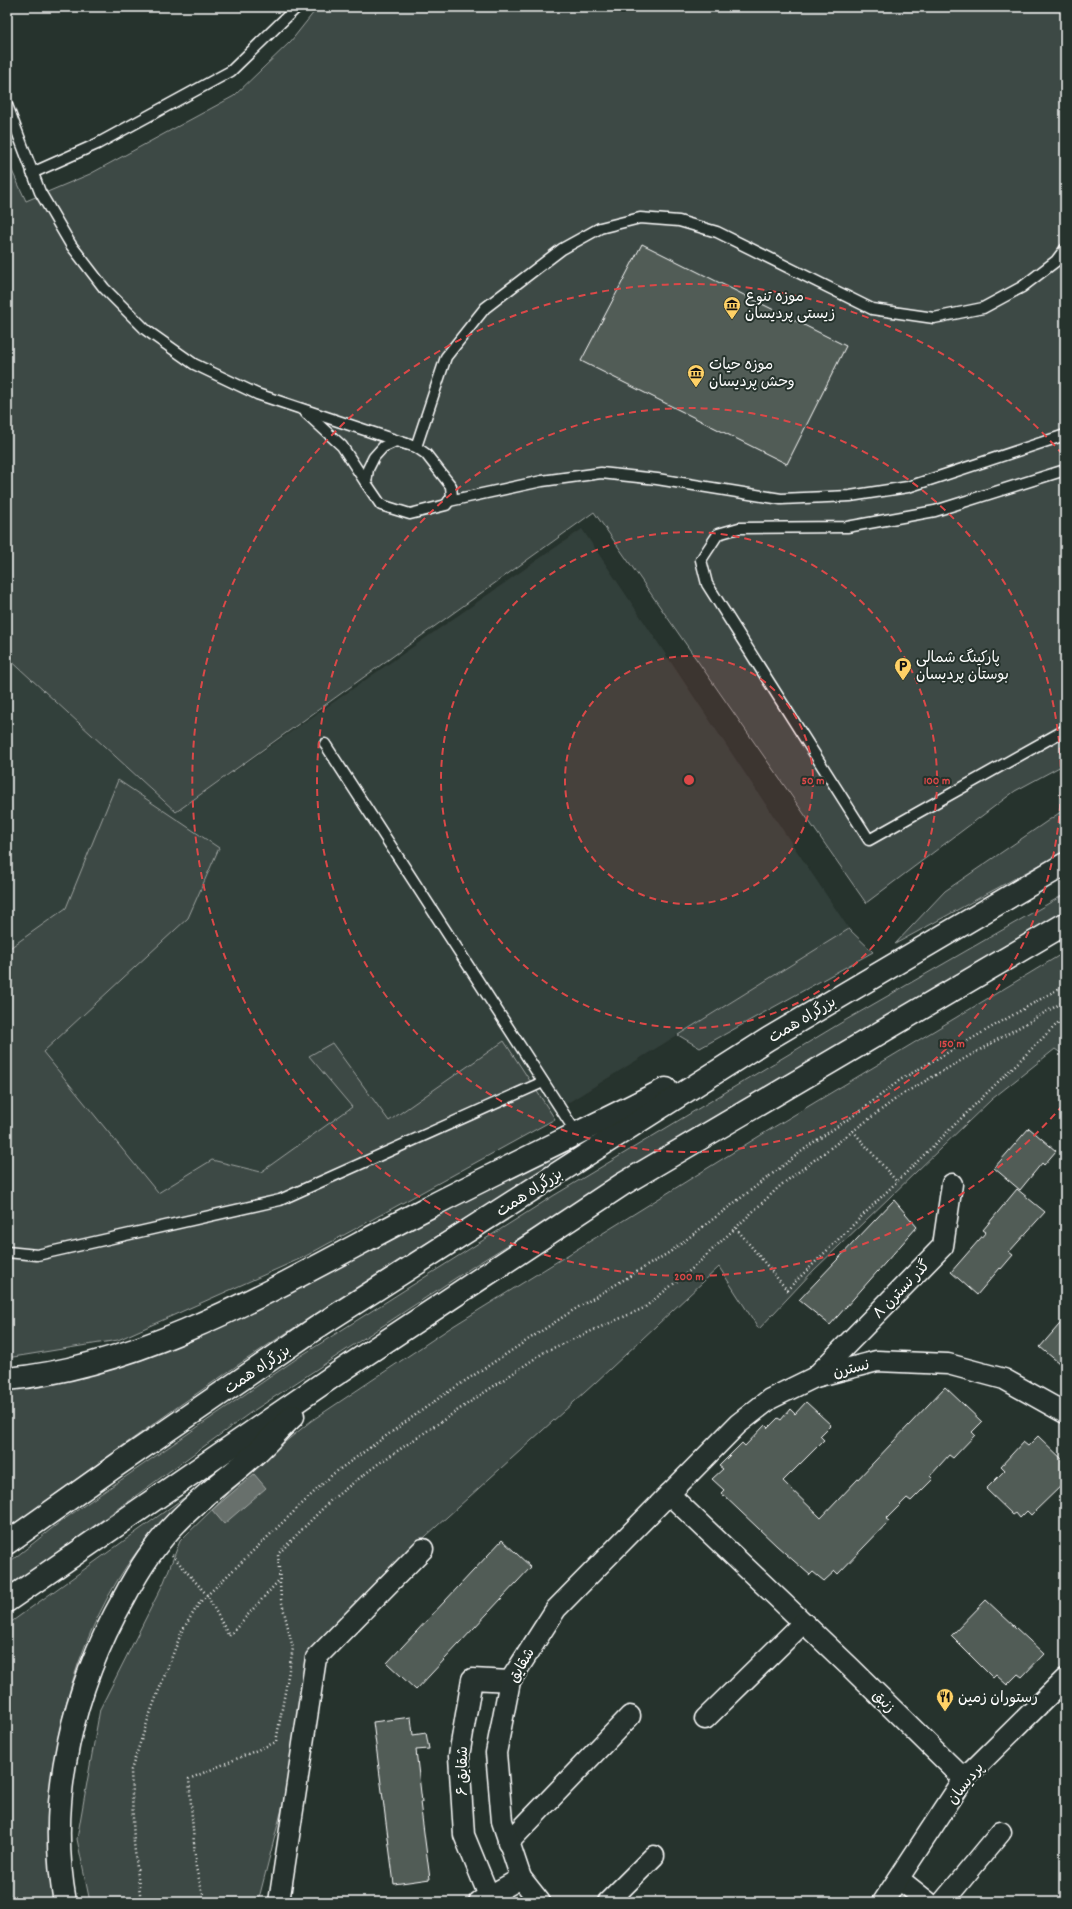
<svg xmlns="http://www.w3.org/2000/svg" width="1072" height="1909" font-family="Dekko,'Playpen Sans Arabic',sans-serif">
	<rect width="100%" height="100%" fill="#26332d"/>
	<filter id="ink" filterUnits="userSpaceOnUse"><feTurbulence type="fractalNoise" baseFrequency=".025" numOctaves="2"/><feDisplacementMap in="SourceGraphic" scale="8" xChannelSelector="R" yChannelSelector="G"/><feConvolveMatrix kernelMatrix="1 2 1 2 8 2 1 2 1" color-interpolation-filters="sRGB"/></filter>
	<g filter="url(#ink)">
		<!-- built -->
		<path fill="#333f3a" d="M582 529 849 929 532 1125 7 1292V657L176 812Z"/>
		<!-- green -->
		<g fill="#3e4944" stroke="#9ea4a2">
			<path d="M318 7H1065V764L1015 791 866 903 594 512 176 812 7 657V160L26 201 90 174 234 96 291 41Z"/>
			<path d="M118 780 219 848 188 918 43 1052 158 1193 212 1160 261 1172 352 1107 309 1056 332 1043 389 1121 504 1041 555 1119 304 1257 118 1340 7 1358V950L66 908Z"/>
			<path d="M1065 809V851L895 944 945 891Z"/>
			<path d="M1065 894V913L692 1132 477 1264 250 1413 7 1589V1564L60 1522 299 1357 553 1196 839 1024Z"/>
			<path d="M849 929 873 952 700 1048 678 1035Z"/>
			<path d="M1065 952V1056L1055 1049 992 1099 814 1270 759 1329 719 1267 595 1383 384 1574 306 1660 288 1785 258 1902H90L77 1839 100 1709 164 1582 180 1541 264 1459 311 1421 450 1328 774 1127Z"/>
			<path d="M610 1129C485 1206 360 1283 238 1365 160 1418 84 1474 7 1529V1388L32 1385 422 1221Z"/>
			<path d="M246 1453C226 1470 206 1487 186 1504 169 1518 152 1532 138 1550 80 1627 50 1734 48 1830 48 1854 48 1879 54 1902H7V1625Z"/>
		</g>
		<!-- water -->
		<path fill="#67706c" stroke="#a4a9a7" d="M254 1474 266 1488 224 1524 212 1510Z"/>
		<!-- building -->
		<g fill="#515c57" stroke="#fff">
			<path d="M642 244 846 346 787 464 581 361Z"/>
			<path d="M1029 1128 1056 1151 1044 1165 1042 1163 1020 1190 994 1168Z"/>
			<path d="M1017 1189 1045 1212 1009 1252 1013 1255 1001 1269 1000 1268 977 1295 951 1272 986 1232 983 1230Z"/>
			<path d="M894 1200 917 1227 830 1325 799 1300Z"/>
			<path d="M1065 1318V1368L1040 1347Z"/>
			<path d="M945 1387 982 1422 972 1432 975 1435 953 1458 949 1455 930 1476 933 1479 911 1501 907 1498 886 1519 889 1521 838 1574 835 1571 824 1581 813 1572 810 1575 777 1546 721 1493 724 1490 712 1479 723 1469 719 1466 742 1443 745 1446 765 1425 768 1428 778 1418 781 1420 790 1409 795 1414 806 1402 831 1425 820 1436 824 1440 783 1481 821 1518Z"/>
			<path d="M1038 1436 1065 1462V1482L1031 1515 1027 1511 1020 1518 1016 1513 1013 1515 986 1489 1005 1470 1001 1466 1023 1442 1028 1446Z"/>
			<path d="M502 1540 531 1567 416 1690 387 1663Z"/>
			<path d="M986 1600 1044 1654 1022 1677 1018 1674 1007 1685 996 1675 993 1678 951 1636Z"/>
			<path d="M411 1717 413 1735 426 1733 429 1749 416 1750 422 1802H420L430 1879 394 1884 373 1722Z"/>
		</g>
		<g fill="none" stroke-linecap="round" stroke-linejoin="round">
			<defs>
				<g id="lane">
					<path d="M7 105 40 192 71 245 104 288 146 330 194 364 257 394 407 444"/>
					<path d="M32 173 97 144 231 71 297 7"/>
					<path d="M306 413 342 446 366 483"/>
					<path d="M396 441 416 447 426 454 451 486 452 497 446 505 410 514 381 505 366 483 368 469 374 457 383 447Z"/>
					<path d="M416 447 446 357 485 308 562 249 600 228 640 218 679 221 717 232 872 309 934 318 983 308 1022 287 1056 261 1065 249"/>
					<path d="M1065 470 935 511 847 527 739 528 718 534 701 560 707 584 869 840 1065 730"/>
					<path d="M449 501 542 481 601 473 657 479 781 499 850 496 908 487 1065 435"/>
					<path d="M325 744 577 1134"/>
					<path d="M7 1252 37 1255 280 1200 543 1082"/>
				</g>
				<g id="street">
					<path d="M815 1377 943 1246 952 1184"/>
					<path d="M669 1494 850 1667 964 1779"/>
					<path d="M705 1719 803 1623"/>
					<path d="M508 1843 630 1716"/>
					<path d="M899 1879 928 1902"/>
					<path d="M489 1896 464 1835 459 1756 472 1679 510 1681"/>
					<path d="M279 1902 316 1658 423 1549"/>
					<path d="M479 1902 521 1878"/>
					<path d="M540 1902 521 1878 502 1821 496 1753 510 1681 556 1609 738 1424 770 1399 815 1377 877 1361 948 1364 1004 1379 1065 1413"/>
					<path d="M608 1902 654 1856"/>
					<path d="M883 1902 964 1779 1065 1679"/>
					<path d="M943 1902 1001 1832"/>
				</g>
				<g id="highway">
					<path d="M7 1379C154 1366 300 1273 429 1207 507 1167 587 1129 666 1089"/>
					<path d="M7 1543 117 1465 316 1328 608 1141 768 1039 1065 864"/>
					<path d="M7 1601 332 1377 623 1184 1065 924"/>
					<path d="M65 1902C46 1798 73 1687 125 1596 139 1569 156 1543 177 1522 199 1499 224 1481 248 1460 264 1447 278 1430 293 1416"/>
				</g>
			</defs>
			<!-- lane casing -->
			<use href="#lane" stroke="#fff" stroke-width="13"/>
			<!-- street casing -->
			<use href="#street" stroke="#fff" stroke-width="23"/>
			<!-- highway casing -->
			<use href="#highway" stroke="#fff" stroke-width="25"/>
			<!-- path -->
			<g stroke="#fff" stroke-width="2.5" stroke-dasharray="1 3" stroke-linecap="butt">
				<path d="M853 1131 897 1182"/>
				<path d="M736 1228 787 1290 1065 1016"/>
				<path d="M172 1555 207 1595 229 1636 280 1579"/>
				<path d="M141 1902 134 1843 131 1770 152 1708 182 1631 200 1602 333 1474 442 1396 572 1311 670 1252 814 1142 859 1112 900 1080 1065 985"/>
				<path d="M205 1902 196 1868 189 1779 276 1742 293 1648 281 1599 278 1554 331 1500 378 1464 546 1351 644 1308 693 1268 781 1185 901 1095 1065 1001"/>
			</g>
			<!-- lane -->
			<use href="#lane" stroke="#26332d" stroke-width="10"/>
			<!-- street -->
			<use href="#street" stroke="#26332d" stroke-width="20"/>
			<!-- highway -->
			<use href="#highway" stroke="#26332d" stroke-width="22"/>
		</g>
	</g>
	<!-- distance rings -->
	<circle cx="689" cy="780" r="124" fill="#dc4848" fill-opacity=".12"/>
	<g fill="none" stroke="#dc4848" stroke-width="2" stroke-dasharray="7 5">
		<circle cx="689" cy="780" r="124"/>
		<circle cx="689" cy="780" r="248"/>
		<circle cx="689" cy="780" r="372"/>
		<path d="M1063 1105A496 496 0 1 1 1063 455"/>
	</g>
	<!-- icons -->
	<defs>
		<symbol id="museum-pin" viewBox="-11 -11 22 30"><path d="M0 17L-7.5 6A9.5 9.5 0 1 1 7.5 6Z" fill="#ffd166" stroke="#26332d"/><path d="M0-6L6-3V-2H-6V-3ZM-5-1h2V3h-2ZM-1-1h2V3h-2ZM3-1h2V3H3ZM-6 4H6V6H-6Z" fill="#111"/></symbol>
		<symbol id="parking-pin" viewBox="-11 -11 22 30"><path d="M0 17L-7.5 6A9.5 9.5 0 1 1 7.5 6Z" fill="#ffd166" stroke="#26332d"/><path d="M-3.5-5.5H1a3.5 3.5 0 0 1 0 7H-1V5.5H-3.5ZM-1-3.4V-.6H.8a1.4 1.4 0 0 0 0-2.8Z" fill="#111"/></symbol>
		<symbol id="restaurant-pin" viewBox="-11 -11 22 30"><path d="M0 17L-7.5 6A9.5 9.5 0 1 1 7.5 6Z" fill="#ffd166" stroke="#26332d"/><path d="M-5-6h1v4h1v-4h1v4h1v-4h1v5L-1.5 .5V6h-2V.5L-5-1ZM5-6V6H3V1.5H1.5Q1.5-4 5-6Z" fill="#111"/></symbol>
	</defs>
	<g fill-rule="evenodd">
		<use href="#museum-pin" x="722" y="295" width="20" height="27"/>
		<use href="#museum-pin" x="686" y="363" width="20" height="27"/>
		<use href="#parking-pin" x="893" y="656" width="20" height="27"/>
		<use href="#restaurant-pin" x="935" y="1687" width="20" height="27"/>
	</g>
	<g text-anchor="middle" stroke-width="4" stroke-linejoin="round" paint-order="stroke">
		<!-- poi labels -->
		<g font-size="15" fill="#fff" stroke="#26332d" text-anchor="start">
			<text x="745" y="301">موزه تنوع<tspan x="745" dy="17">زیستی پردیسان</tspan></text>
			<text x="709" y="369">موزه حیات<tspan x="709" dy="17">وحش پردیسان</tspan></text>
			<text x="916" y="662">پارکینگ شمالی<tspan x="916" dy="17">بوستان پردیسان</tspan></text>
			<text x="958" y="1702">رستوران زمین</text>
		</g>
		<!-- street labels -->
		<g font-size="15" fill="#fff" stroke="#26332d">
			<text transform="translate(802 1019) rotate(-31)" y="5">بزرگراه همت</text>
			<text transform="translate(529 1192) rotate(-33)" y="5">بزرگراه همت</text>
			<text transform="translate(901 1289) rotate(-46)" y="5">گذر نسترن ۸</text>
			<text transform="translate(851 1368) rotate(-14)" y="5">نسترن</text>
			<text transform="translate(257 1369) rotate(-34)" y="5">بزرگراه همت</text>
			<text transform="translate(521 1665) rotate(-60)" y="5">شقایق</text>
			<text transform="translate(884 1701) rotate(45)" y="5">زنبق</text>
			<text transform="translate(462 1771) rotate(-90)" y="5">شقایق ۶</text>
			<text transform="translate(965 1783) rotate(-51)" y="5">پردیسان</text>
		</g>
	</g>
	<circle cx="689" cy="780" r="6" fill="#dc4848" stroke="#26332d" stroke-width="2"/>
	<g font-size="12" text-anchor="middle" font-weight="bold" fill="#dc4848" stroke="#26332d" stroke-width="4" stroke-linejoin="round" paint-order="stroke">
		<text x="813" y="784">50 m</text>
		<text x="937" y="784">100 m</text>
		<text x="952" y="1047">150 m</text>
		<text x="689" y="1280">200 m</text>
	</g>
	<!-- margin -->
	<rect width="1072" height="1909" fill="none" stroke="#26332d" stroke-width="24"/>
	<rect x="12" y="12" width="1048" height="1885" fill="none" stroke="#fff" stroke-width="1.5" filter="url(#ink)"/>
</svg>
